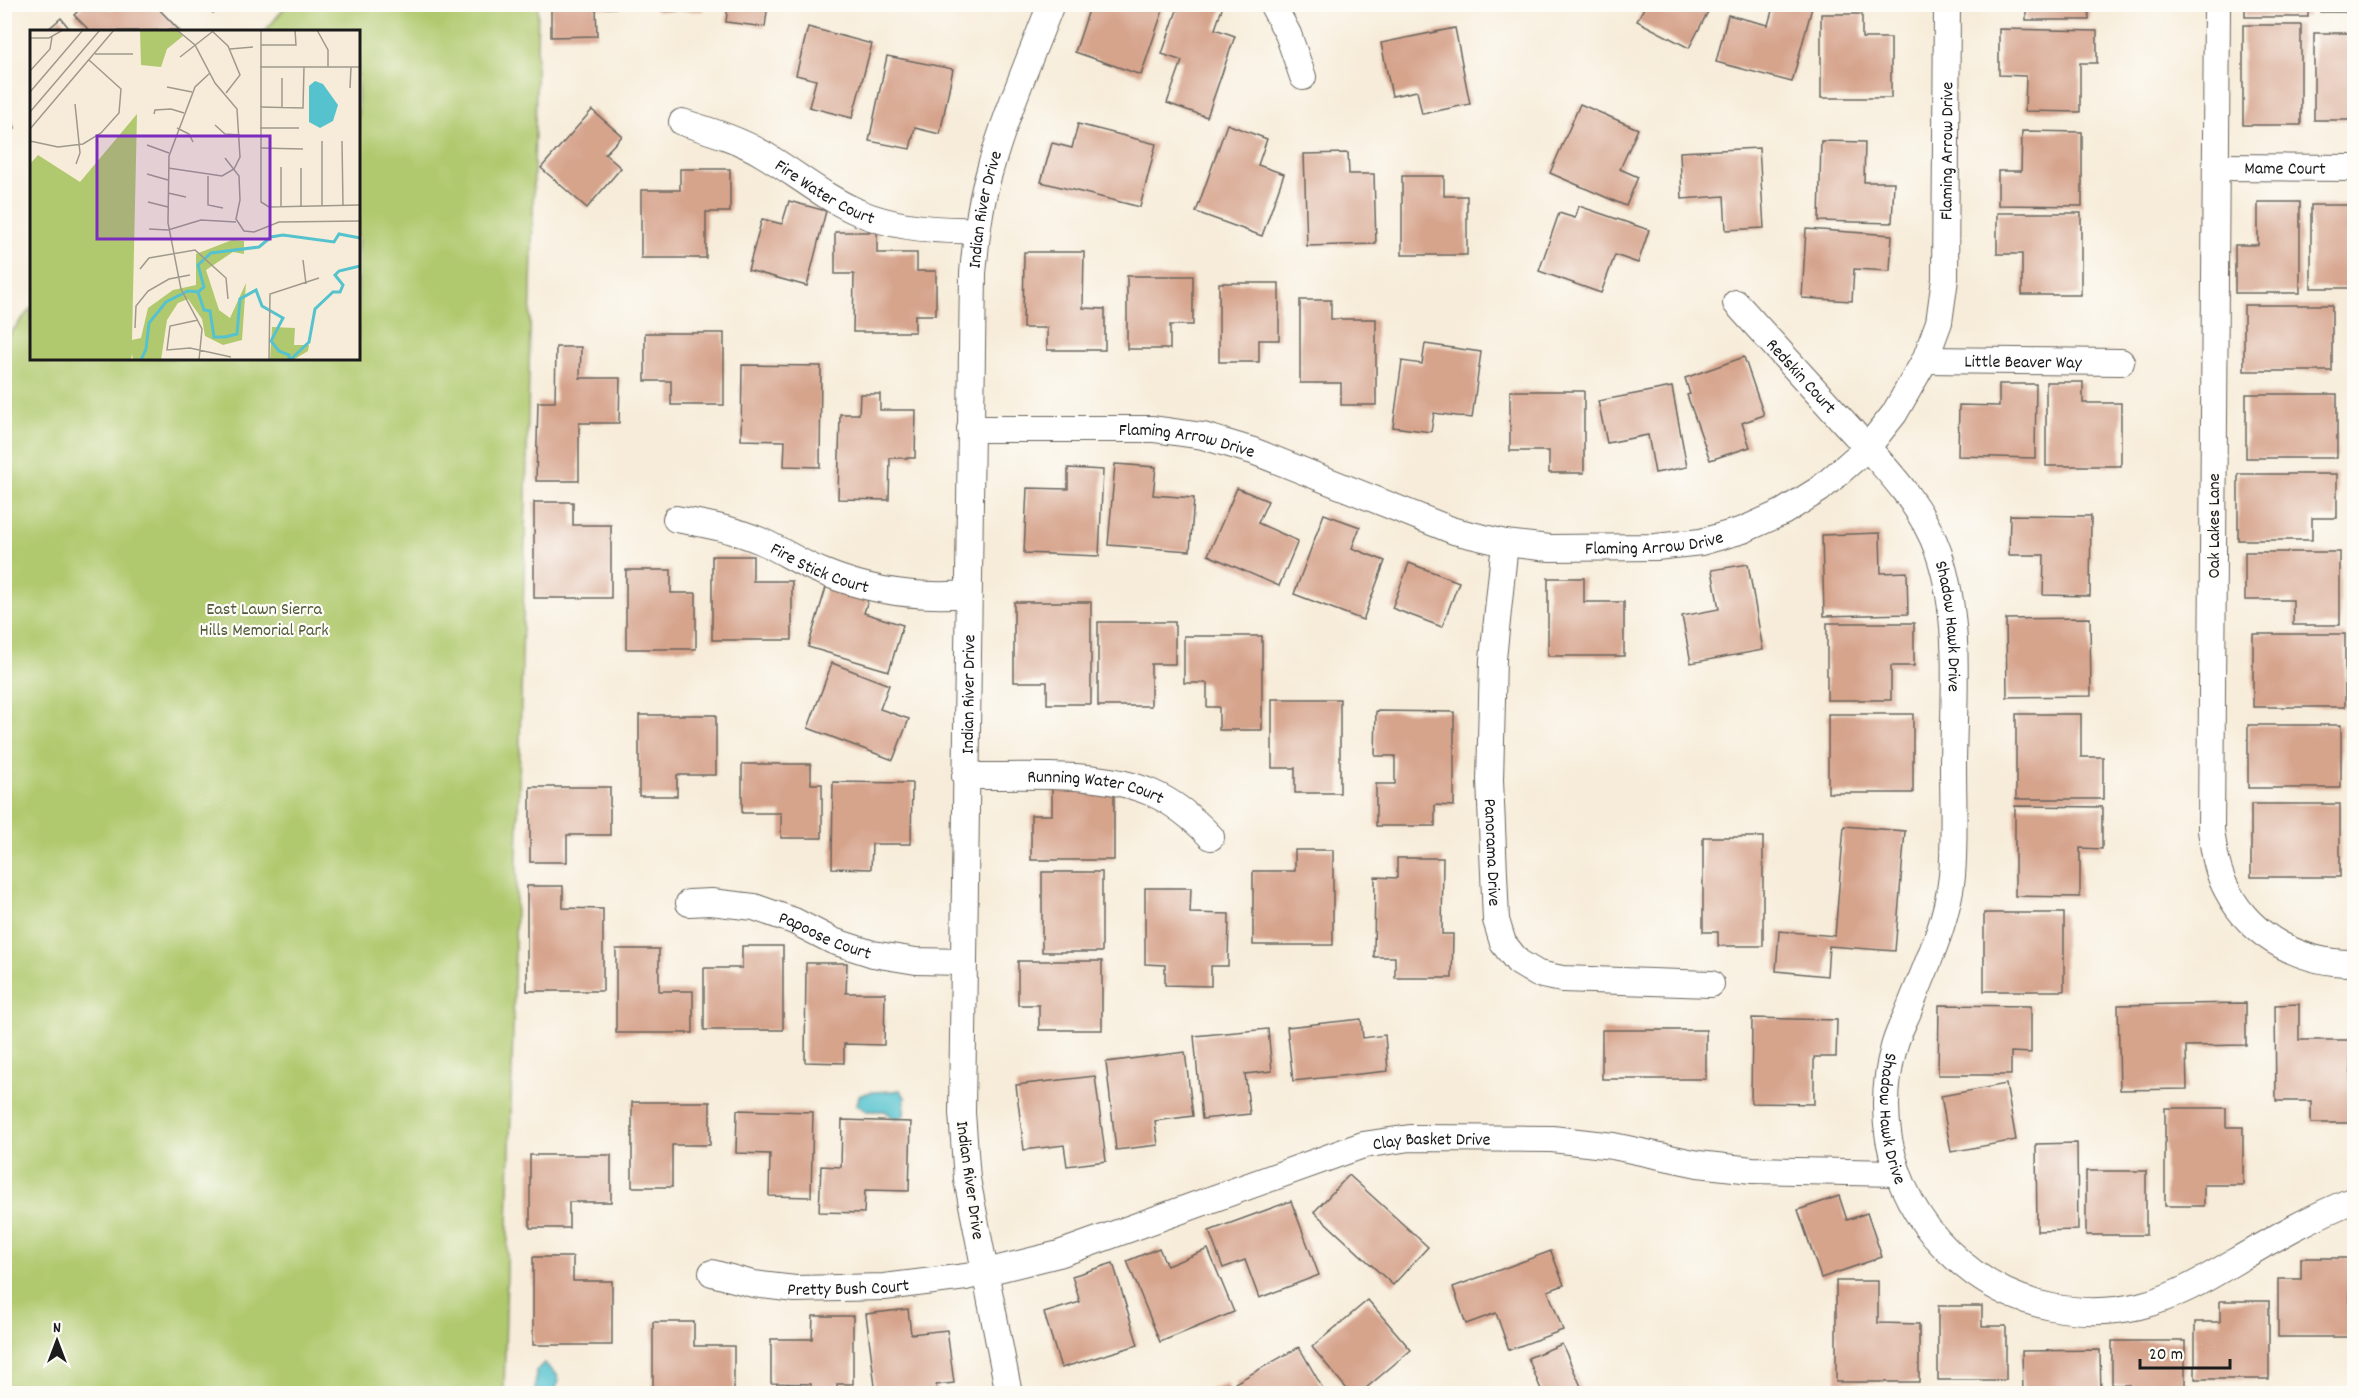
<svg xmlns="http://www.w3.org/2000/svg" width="2359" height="1398" font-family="Dekko,sans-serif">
	<rect width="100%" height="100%" fill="#fdfcf7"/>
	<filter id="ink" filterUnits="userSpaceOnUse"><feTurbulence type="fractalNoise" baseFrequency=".0167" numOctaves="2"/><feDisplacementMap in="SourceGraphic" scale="12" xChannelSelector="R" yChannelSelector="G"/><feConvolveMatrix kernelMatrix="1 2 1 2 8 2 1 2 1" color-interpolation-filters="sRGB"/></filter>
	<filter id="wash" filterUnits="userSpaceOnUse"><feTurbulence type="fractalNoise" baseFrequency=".008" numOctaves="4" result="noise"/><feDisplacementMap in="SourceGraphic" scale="24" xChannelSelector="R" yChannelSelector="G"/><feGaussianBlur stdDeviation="1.35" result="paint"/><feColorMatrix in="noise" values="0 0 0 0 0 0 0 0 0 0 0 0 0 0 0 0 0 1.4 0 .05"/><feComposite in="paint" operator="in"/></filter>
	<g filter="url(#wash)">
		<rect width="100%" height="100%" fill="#f7ecd9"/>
		<!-- green -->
		<path fill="#b1c96e" stroke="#667245" stroke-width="1.5" d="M288 4 538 5 504 1393H5V340L31 308 32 358H358V32L265 31Z"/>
		<!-- water -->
		<g fill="#55c2ce" stroke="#386f75" stroke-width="1.5">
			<path d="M900 1090 905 1097 904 1115 901 1118 895 1119 885 1111H866L857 1105 859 1096C872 1089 885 1093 900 1090Z"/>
			<path d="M544 1363 557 1375 559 1381 556 1388V1393H535L536 1371Z"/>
		</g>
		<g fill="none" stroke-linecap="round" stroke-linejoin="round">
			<!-- stream -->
			<path stroke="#55c2ce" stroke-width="9" d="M2349 1394 2354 1389"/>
		</g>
		<g id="blocks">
			<!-- building -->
			<g fill="#d6a38b">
				<path d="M117 4H154L179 30 91 32 74 15 84 5H106L111 10Z"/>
				<path d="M202 4H220L213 13Z"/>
				<path d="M551 4H616V8H596L597 36 551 37Z"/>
				<rect x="657" y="4" width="46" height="7"/>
				<path d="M728 4H768L765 27 726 22Z"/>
				<path d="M769 4H790V9Z"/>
				<path d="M1091 4H1165L1141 75 1075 52Z"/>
				<path d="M1179 4 1223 6 1215 29 1235 36 1207 117 1167 103 1182 61 1162 54Z"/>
				<path d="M1646 4H1712L1689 48 1637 21Z"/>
				<path d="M1774 4H1813L1792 82 1716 62 1728 15 1768 25Z"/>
				<rect x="2026" y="4" width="63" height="16"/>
				<rect x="2245" y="4" width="63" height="13"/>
				<rect x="2320" y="4" width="34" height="8"/>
				<path d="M1821 14H1862V38H1891V98H1821Z"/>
				<path d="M61 18 72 32H45Z"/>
				<rect x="2243" y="25" width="58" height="100"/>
				<path d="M808 27 872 44 852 118 809 107 816 80 796 75Z"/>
				<path d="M1455 28 1470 104 1422 114 1417 91 1392 96 1381 43Z"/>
				<path d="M1999 29 2097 31V63H2080V112L2025 111 2026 76 1999 75Z"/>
				<rect x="2314" y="33" width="40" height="87"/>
				<path d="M887 56 953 69 940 134 915 128 910 149 869 141Z"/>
				<path d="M1580 104 1638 129 1620 169 1638 177 1626 206 1550 173Z"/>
				<path d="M5 108 15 128 5 133Z"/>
				<path d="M592 110 622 136 605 154 621 168 587 208 541 168Z"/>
				<path d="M1078 124 1156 144 1140 207 1041 182 1052 143 1072 148Z"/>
				<path d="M1227 124 1267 139 1258 165 1284 174 1262 236 1196 212Z"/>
				<path d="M2022 131 2082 132V206L1998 205V171H2021Z"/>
				<path d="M1821 141 1865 142 1864 182H1894L1892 223 1819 221Z"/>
				<path d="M1759 148 1764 228 1726 230 1724 196 1682 199 1680 152Z"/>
				<path d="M1348 153 1349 174H1374L1376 244 1307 246 1304 154Z"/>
				<path d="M680 169H730V212H706V258H641V190H680Z"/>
				<path d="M1402 176H1444V196H1467V255H1402Z"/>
				<path d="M789 201 826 211 807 286 748 270 762 219 782 224Z"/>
				<path d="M2258 202H2300V293H2235V245H2258Z"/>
				<rect x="2311" y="205" width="43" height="83"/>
				<path d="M1579 206 1649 230 1638 263 1615 255 1601 293 1539 271 1559 213 1575 218Z"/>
				<path d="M1997 213H2081V295H2022V254H1997Z"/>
				<path d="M1806 229 1892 235 1890 271 1854 269 1852 301 1802 298Z"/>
				<path d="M835 232H877V253H917V271H936V315H915V332H853L854 274H835Z"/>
				<path d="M1024 252H1084L1083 308 1105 309V350H1047V328H1023Z"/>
				<path d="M1127 276H1193V325H1170V349H1127Z"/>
				<path d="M1219 283H1279V340H1259V362H1219Z"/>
				<path d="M1300 300H1331V319H1376V405H1341V383H1300Z"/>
				<rect x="2244" y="305" width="88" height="66"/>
				<path d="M645 333H724V405H671V381H645Z"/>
				<path d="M1425 344 1481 352 1472 418 1434 413 1431 432 1393 427 1402 361 1422 364Z"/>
				<path d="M556 347H581L580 378H620L619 423H579V481H536L538 402H555Z"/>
				<path d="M1744 357 1764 415 1742 423 1750 447 1710 460 1687 395 1690 394 1685 378Z"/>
				<path d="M742 365 821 366 820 467 784 466 785 441 741 440Z"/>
				<path d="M2046 382H2083V403H2121V466H2046Z"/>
				<path d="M1999 384H2036L2035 458 1958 456 1959 405 1999 406Z"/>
				<path d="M1672 387 1687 467 1655 473 1648 435 1607 443 1598 401Z"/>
				<path d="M1510 391H1584V473H1549V451H1510Z"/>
				<path d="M860 394H880V410H916L915 458H890L889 500 838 499 840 414H859Z"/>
				<rect x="2246" y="394" width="91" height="64"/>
				<path d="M1115 464 1156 467 1153 495 1194 498 1190 551 1108 545Z"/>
				<path d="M1068 468 1103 470 1099 556 1024 553 1027 488 1068 489Z"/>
				<path d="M2238 474H2337V518H2312V540H2238Z"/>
				<path d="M1237 488 1268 501 1258 523 1298 541 1279 586 1208 555Z"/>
				<path d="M534 502H573V525H611V598H534Z"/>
				<path d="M1324 514 1360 527 1352 548 1385 561 1363 620 1294 594Z"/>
				<path d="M2010 515 2091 516 2090 596 2043 595 2044 555H2009Z"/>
				<path d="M1880 533 1881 573 1907 572 1908 614 1824 616 1822 535Z"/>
				<path d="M2245 552H2340V625H2293V600H2245Z"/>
				<path d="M712 556H753V581H792V640H712Z"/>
				<path d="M1409 563 1459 582 1442 627 1392 608Z"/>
				<path d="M1748 564 1763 650 1691 663 1682 616 1719 609 1712 570Z"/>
				<path d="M626 570H671V593H696V649H626Z"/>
				<path d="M1548 578H1584V602H1624V656H1548Z"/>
				<path d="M828 581 870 593 864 613 903 625 889 671 808 647Z"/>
				<path d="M1014 602H1091V704H1047V682H1014Z"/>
				<path d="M2090 618 2091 696 2007 697 2006 619Z"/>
				<path d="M1098 622H1175V664H1151V706H1098Z"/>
				<path d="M1827 623H1914V666H1891V700H1827Z"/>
				<rect x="2253" y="634" width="92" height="73"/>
				<path d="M1184 636H1262V730H1219V707H1207V683H1184Z"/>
				<path d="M832 663 889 685 880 709 909 719 893 760 808 728Z"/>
				<path d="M1272 699H1340V793H1295V768H1272Z"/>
				<path d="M1376 711 1454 712V806L1435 805V826H1376V784H1395V756H1375Z"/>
				<rect x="1828" y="714" width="85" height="79"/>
				<path d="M2016 714H2081V757H2103V799H2016Z"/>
				<path d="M639 715H716V775H677V796H639Z"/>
				<rect x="2248" y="725" width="93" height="63"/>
				<path d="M742 764H811V784H822V838H781V813H742Z"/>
				<path d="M833 782 912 783 911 844H872L871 869 832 868Z"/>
				<path d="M530 787H610V835H567V862H530Z"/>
				<path d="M1052 788H1114V860H1031V815H1052Z"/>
				<rect x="2251" y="804" width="89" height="73"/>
				<path d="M2015 806 2102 807V849L2080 848V897L2015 896Z"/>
				<path d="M1844 826 1905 831 1895 951 1829 946 1827 976 1776 971 1779 931 1835 936Z"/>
				<path d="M1703 837H1763V946H1718V932H1703Z"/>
				<path d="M1295 850H1333V945H1253V871H1295Z"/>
				<path d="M1397 858H1443L1442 934H1453L1452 978H1395V957H1374L1375 877 1397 878Z"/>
				<rect x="1042" y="872" width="60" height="80"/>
				<path d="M527 886H563V908L603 909V991H527Z"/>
				<path d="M1145 888H1191L1190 913 1229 914 1228 966H1211V986L1165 985V965L1145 964Z"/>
				<rect x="1984" y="913" width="80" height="78"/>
				<path d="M742 946H783V1030H704V968H742Z"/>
				<path d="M616 949H659V991H693V1033H616Z"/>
				<path d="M1018 961H1102V1030H1039V1005H1018Z"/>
				<path d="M806 963H847L846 993H885L884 1045 844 1044V1063L805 1062Z"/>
				<path d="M2246 1003V1045L2186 1046 2187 1089 2120 1090 2118 1005Z"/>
				<path d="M2299 1004V1040H2350L2351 1123H2311V1101H2276L2275 1005Z"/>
				<path d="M1939 1005 2031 1006V1053L2011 1052V1075H1938Z"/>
				<path d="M1752 1018 1837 1020 1836 1057H1814V1104L1751 1103Z"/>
				<path d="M1361 1019 1363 1038 1385 1035 1388 1071 1293 1081 1287 1027Z"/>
				<path d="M1268 1029 1272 1071 1245 1074 1250 1114 1202 1119 1194 1036Z"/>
				<rect x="1602" y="1030" width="104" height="49"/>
				<path d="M1185 1052 1193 1116 1155 1121 1158 1145 1116 1150 1106 1062Z"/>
				<path d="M1095 1076 1106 1161 1067 1166 1064 1145 1024 1150 1016 1085Z"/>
				<path d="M2006 1084 2016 1140 1951 1152 1941 1096Z"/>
				<path d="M632 1102H710V1145H672V1187H632Z"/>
				<path d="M2165 1108H2226V1127H2243V1185H2204V1206H2165Z"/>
				<path d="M737 1110 813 1112 811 1197 769 1196 770 1154 736 1153Z"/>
				<path d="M842 1120 911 1122 909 1191 865 1190 864 1213 819 1212 821 1166 841 1167Z"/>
				<path d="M2077 1143 2078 1230 2037 1231 2036 1144Z"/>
				<path d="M530 1155H611V1202H569V1228H530Z"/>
				<rect x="2086" y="1171" width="60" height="64"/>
				<path d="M1349 1175 1428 1247 1393 1285 1314 1212Z"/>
				<path d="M1839 1196 1847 1220 1867 1213 1882 1257 1821 1278 1798 1210Z"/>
				<path d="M1291 1201 1319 1275 1259 1298 1245 1260 1223 1268 1209 1231Z"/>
				<path d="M1159 1248 1167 1266 1208 1249 1234 1312 1160 1342 1127 1261Z"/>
				<path d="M1551 1251 1564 1285 1548 1291 1563 1330 1509 1350 1496 1313 1466 1324 1453 1287Z"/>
				<path d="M533 1257H573V1281H612V1345H533Z"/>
				<path d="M2301 1258H2350V1337H2278V1279H2301Z"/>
				<path d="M1113 1263 1138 1345 1061 1368 1044 1313 1080 1302 1072 1276Z"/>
				<path d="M1836 1281H1878V1323L1919 1324V1382H1836Z"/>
				<path d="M1368 1300 1411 1350 1359 1394H1351L1312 1347Z"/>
				<path d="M2220 1301H2269V1379H2195V1322H2220Z"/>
				<path d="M1938 1306H1982V1326H2006V1380H1938Z"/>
				<path d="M908 1309 911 1334 947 1330 954 1383 936 1385 938 1394H876L866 1314Z"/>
				<path d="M813 1316H853V1384H837V1394H811V1384L771 1383V1339H812Z"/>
				<path d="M653 1322H694V1346H734V1394H653Z"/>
				<path d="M2112 1341H2185V1394H2129V1385H2112Z"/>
				<path d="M1562 1344 1584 1393H1538L1542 1392 1528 1358Z"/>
				<path d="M1299 1347 1326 1394H1241L1235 1383Z"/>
				<path d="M2100 1350 2101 1394H2023L2022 1351Z"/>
				<path d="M1227 1383 1231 1394H1199V1393Z"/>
			</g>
		</g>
	</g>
	<g filter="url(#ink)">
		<use href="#blocks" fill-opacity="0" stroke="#69655e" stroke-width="1.5"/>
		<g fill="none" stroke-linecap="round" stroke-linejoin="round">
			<defs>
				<g id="street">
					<path d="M1272 4 1288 34 1303 77"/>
					<path d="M2217 4 2211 830C2214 852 2217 873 2228 892 2252 938 2304 964 2354 963"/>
					<path id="s1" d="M682 122C710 131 738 139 763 154 797 174 823 197 860 213 896 228 939 231 977 230"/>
					<path id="s2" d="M2216 167 2354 168"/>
					<path id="s3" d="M1736 303C1771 342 1807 381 1842 420 1879 461 1921 501 1939 554 1961 621 1954 693 1953 763 1953 800 1955 839 1952 876 1947 924 1925 968 1908 1012 1903 1023 1897 1035 1894 1047 1870 1135 1902 1220 1974 1273 2020 1307 2082 1319 2139 1306 2173 1298 2204 1280 2234 1262 2273 1239 2312 1216 2354 1200"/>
					<path id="s4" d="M1925 360 2121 362"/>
					<path id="s5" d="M970 429H1153L1203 436 1253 451 1454 531 1505 543 1550 548 1656 547 1701 542 1743 530 1783 512 1820 489 1867 448 1894 414 1925 360 1939 322 1945 279 1947 4"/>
					<path id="s6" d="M676 519C705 524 733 529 761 541 782 550 801 564 823 572 869 591 919 598 968 594"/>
					<path id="s7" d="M1505 543 1493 659 1490 780 1496 920 1503 943 1518 962 1538 974 1562 979 1711 984"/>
					<path id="s8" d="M965 776C1023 777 1100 770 1152 793 1175 803 1194 819 1211 837"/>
					<path id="s9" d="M689 903 711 902 754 907 794 921 833 941 873 954 916 961 963 962"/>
					<path id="s10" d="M712 1273 753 1284 795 1289 884 1287 966 1277 1059 1254 1363 1145 1410 1138 1552 1139 1613 1146 1698 1164 1752 1170 1898 1173"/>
					<path id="s11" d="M1009 1394 967 1179 962 1113 973 273C976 241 979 208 988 177 1004 118 1029 61 1051 4"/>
				</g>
			</defs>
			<!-- street casing -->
			<use href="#street" stroke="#69655e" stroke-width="28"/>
			<!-- street -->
			<use href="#street" stroke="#fff" stroke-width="26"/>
		</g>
	</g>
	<g text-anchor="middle" stroke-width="4.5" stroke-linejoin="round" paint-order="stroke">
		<!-- street labels -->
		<g font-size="18" fill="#1c1c1c" stroke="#fdfcf7">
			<text dy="6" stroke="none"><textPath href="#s5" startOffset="1262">Flaming Arrow Drive</textPath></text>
			<text dy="6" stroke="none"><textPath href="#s2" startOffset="69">Mame Court</textPath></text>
			<text dy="6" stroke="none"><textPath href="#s1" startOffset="160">Fire Water Court</textPath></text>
			<text dy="6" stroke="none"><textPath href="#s11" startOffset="1190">Indian River Drive</textPath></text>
			<text dy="6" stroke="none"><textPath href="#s4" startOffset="98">Little Beaver Way</textPath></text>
			<text dy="6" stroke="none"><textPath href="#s3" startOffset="98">Redskin Court</textPath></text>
			<text dy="6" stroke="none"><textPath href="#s5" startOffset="218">Flaming Arrow Drive</textPath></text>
			<text transform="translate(2213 526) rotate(-90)" y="6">Oak Lakes Lane</text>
			<text dy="6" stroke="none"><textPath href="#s5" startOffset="704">Flaming Arrow Drive</textPath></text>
			<text dy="6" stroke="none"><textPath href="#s6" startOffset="153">Fire Stick Court</textPath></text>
			<text dy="6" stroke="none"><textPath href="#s3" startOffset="398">Shadow Hawk Drive</textPath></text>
			<text dy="6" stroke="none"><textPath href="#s11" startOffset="704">Indian River Drive</textPath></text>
			<text dy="6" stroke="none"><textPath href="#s8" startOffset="132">Running Water Court</textPath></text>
			<text dy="6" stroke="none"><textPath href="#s7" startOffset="310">Panorama Drive</textPath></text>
			<text dy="6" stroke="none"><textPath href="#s9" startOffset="142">Papoose Court</textPath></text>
			<text dy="6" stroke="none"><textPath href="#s3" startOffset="902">Shadow Hawk Drive</textPath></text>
			<text dy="6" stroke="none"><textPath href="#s10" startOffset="744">Clay Basket Drive</textPath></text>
			<text transform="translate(971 1180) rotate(82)" y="6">Indian River Drive</text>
			<text dy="6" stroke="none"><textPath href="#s10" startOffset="138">Pretty Bush Court</textPath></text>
		</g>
		<!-- park labels -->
		<g font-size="18" fill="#505939" stroke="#fdfcf7">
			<text x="264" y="614">East Lawn Sierra<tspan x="264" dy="21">Hills Memorial Park</tspan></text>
		</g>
	</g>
	<!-- overview -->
	<g transform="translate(30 30)">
		<rect width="330" height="330" fill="#f7ecd9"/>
		<path d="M110 0H147L153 6 137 19 131 37 111 35ZM107 84 102 310 111 308 118 278 143 260 166 255V224L202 210 214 211V224L203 222 176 240 189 280 200 288 216 253 212 310 193 315 175 306 172 289 158 269 148 273 137 290 131 330H103L102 324 101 330H0V134L8 125 50 152ZM242 297 265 298 264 315H279L278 321 263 330H240Z" fill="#b1c96e"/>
		<path d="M285 51 293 54 308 75 303 91 290 98 279 92V56Z" fill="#55c2ce"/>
		<path fill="none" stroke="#55c2ce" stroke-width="3" d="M168 262 174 257 168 235 181 223 229 217 241 207 253 205 304 212 309 204 330 208M111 330 116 319 119 293 136 272 158 261 168 262 174 280 180 281 184 307H195L207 304 210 269 226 260 232 276 253 288 241 311 249 321 259 325V330M260 330 279 312 285 279 303 262H310L313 255 305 245 309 241 330 236"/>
		<path fill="none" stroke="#9f998d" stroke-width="1.5" d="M231 0V172L239 177 330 175M287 0 298 20V37M182 1 198 16 210 45 196 63M0 8H19L33 0M231 15H266L265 0M200 19 223 17M65 24H103M150 27 182 2M230 37H330M0 41 20 19 22 7M137 57 162 62M320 58 321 37M0 62 53 0M45 74 50 123 46 134M230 77 273 78 274 37M252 77V48M0 82 70 0M124 84 125 80 141 79 154 83M185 95 195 104 210 105M147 98 159 104 163 112M230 98H269M0 99 84 0M0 111 28 117 53 114 71 103 89 83 91 59 59 30M292 111V176M312 111 313 176M117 115 139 123M230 118 273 119M195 128 209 146 210 170 206 189 214 201 224 202 249 192 330 191M251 137V177M138 138 192 146 204 139 210 127 207 79 185 53 165 15 147 0M271 138V177M117 144 138 150M178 146V175L193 178M138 163 156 167M118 172 138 177M119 199 138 200 171 190 206 192M273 230 276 254M110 239 119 228 165 220 196 248 198 269M168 290 140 296 137 320 160 318 201 327M105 298 106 276 118 261 139 249 160 245M169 330 172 299 151 259 138 193 139 126 165 57 180 43M239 330 240 264 289 248"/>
		<path fill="#7b2cbf" fill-opacity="0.15" stroke="#7b2cbf" stroke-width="3" d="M67 106H240V209H67Z"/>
		<rect width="330" height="330" fill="none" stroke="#1c1c1c" stroke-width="3"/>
	</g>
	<!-- margin -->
	<rect width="2359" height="1398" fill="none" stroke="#fdfcf7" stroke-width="24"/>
	<!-- north arrow -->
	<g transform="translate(57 1341)" stroke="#fdfcf7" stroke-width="4.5" paint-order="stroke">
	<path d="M0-4.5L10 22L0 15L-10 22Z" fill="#1c1c1c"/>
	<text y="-9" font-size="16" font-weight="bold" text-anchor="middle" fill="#1c1c1c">N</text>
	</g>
	<!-- scale -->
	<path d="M2140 1359v9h90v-9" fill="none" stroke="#1c1c1c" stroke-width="3"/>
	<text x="2149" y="1359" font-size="18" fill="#1c1c1c" stroke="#fdfcf7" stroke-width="4.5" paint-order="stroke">20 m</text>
</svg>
